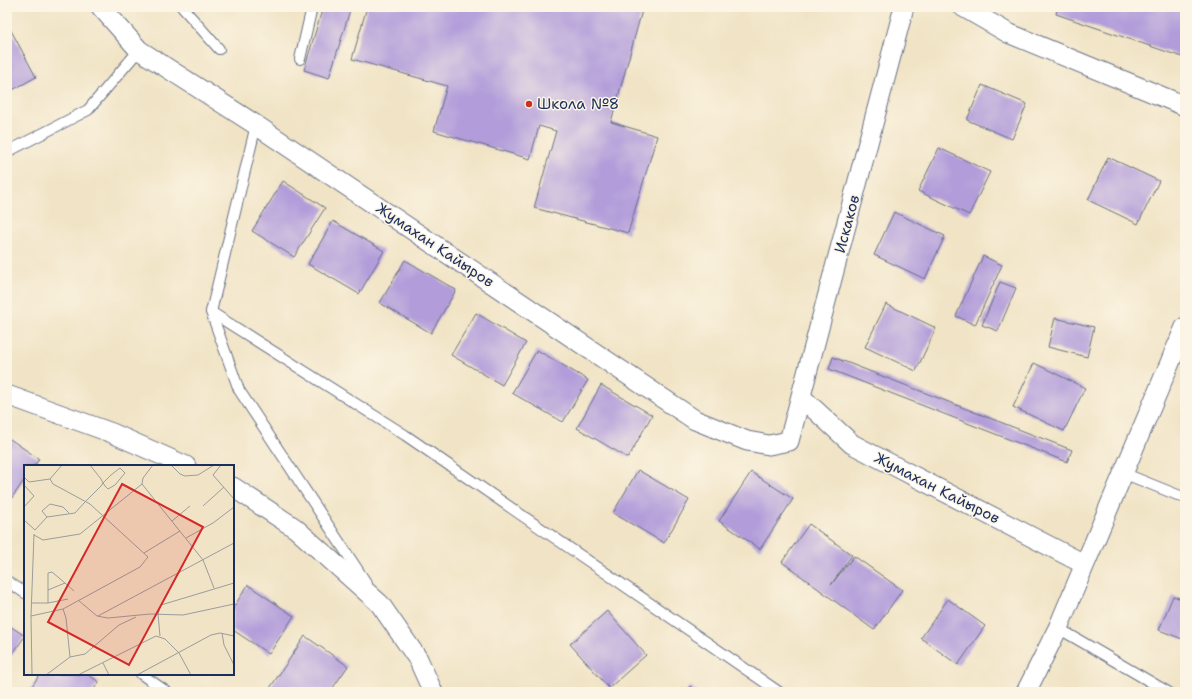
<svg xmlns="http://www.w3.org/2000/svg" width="1192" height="699" font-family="'Shantell Sans',sans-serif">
	<rect width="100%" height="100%" fill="#fcf5e5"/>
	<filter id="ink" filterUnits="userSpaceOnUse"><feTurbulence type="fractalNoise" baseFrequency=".025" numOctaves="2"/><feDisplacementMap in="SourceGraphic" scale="8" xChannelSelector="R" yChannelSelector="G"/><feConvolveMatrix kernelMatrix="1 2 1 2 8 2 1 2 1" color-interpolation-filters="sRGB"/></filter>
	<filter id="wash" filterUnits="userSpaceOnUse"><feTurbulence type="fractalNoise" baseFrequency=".012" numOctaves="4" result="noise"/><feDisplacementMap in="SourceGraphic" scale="16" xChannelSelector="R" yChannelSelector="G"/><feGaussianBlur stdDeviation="0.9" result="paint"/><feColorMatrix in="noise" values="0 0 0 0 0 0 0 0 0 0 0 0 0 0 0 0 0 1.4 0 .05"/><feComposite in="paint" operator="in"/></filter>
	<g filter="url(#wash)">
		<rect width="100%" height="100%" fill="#f1e4c6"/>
		<g id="blocks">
			<!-- building -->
			<g fill="#b29dda">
				<path d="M323 7H351L329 78 304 70Z"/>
				<path d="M367 7H643L611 122 657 136 628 233 534 208 556 131 539 126 530 159 434 131 447 86 352 59Z"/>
				<path d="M1058 7H1185V58L1056 14Z"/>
				<path d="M7 23 36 77 7 93Z"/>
				<path d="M982 85 1027 104 1012 139 967 120Z"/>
				<path d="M939 148 990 172 969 215 918 191Z"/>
				<path d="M1108 157 1159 181 1138 224 1088 200Z"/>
				<path d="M283 181 325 208 294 257 252 231Z"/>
				<path d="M894 212 945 236 925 279 874 255Z"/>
				<path d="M333 221 384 251 359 294 308 264Z"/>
				<path d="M983 256 1002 265 975 325 956 316Z"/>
				<path d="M405 260 456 290 431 333 380 303Z"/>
				<path d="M1000 282 1016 288 998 331 982 325Z"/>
				<path d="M886 304 936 328 916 371 865 347Z"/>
				<path d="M476 313 526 343 502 385 451 355Z"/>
				<path d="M1055 318 1094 327 1087 357 1048 347Z"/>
				<path d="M537 350 588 380 563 422 512 393Z"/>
				<path d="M833 357 1072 450 1067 462 829 369Z"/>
				<path d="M1034 363 1085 388 1064 431 1013 407Z"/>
				<path d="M601 385 652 415 628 458 577 428Z"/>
				<path d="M7 437 39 459 34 466H25V479L9 502 7 501Z"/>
				<path d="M638 470 689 500 664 543 613 513Z"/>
				<path d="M751 472 793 499 760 549 719 521Z"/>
				<path d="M809 524 852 555 831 585 854 556 902 590 874 630 782 562Z"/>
				<path d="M248 585 294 616 269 654 233 630V608Z"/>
				<path d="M1173 596 1185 600V640L1159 630Z"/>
				<path d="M948 599 985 626 958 665 921 638Z"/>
				<path d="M607 611 646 655 609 688 570 644Z"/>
				<path d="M7 624 25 636 7 662Z"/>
				<path d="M305 636 348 666 330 692H275L270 688Z"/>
				<path d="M40 674H87L99 682 92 692H28Z"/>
				<path d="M690 686 698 692H685Z"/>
			</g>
		</g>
	</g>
	<g filter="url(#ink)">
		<use href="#blocks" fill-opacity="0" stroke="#666e82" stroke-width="1"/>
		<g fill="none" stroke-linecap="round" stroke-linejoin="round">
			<defs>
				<g id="service">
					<path d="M182 7 219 49"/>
					<path d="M300 59 312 7"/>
					<path d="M256 125 211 312 239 390 367 584"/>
					<path d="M7 152 88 110 139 50"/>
					<path d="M211 312 405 435 779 692"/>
					<path d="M1123 473 1185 498"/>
					<path d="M7 581 25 593"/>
					<path d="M1058 628 1168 692"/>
					<path d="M141 674 167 692"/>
				</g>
				<g id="minor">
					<path d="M101 7 139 50 256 125 695 420 747 441 769 445 789 441 904 7"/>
					<path d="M963 7 1008 33 1185 106"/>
					<path d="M7 395 112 433 186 466"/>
					<path d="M801 397 852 444 1084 564"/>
					<path d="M233 487 295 528 380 604 418 659 433 692"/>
					<path d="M1026 692 1058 628 1185 327"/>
				</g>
			</defs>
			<!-- service casing -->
			<use href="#service" stroke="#666e82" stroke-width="12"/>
			<!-- minor casing -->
			<use href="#minor" stroke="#666e82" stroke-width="21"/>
			<!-- service -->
			<use href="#service" stroke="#fff" stroke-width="10"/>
			<!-- minor -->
			<use href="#minor" stroke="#fff" stroke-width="19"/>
		</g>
	</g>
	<!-- markers -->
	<circle fill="#c8321e" stroke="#fcf5e5" stroke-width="1.5" cx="529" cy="104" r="4"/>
	<g text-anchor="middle" stroke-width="3" stroke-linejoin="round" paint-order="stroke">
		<!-- poi labels -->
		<g font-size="15" fill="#1b2f5e" stroke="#fcf5e5" text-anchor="start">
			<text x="537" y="109">Школа №8</text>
		</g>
		<!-- street labels -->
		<g font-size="15" fill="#1b2f5e" stroke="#fcf5e5">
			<text transform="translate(847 224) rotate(-75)" y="5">Искаков</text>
			<text transform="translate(435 245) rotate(34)" y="5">Жумахан Кайыров</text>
			<text transform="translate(937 488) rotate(27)" y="5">Жумахан Кайыров</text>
		</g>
	</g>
	<!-- overview -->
	<g transform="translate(24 465)">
		<rect width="210" height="210" fill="#f1e4c6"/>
		<path fill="none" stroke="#9b9c9c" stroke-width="1" d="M147 0 156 9 161 11 174 10 190 0M197 0 189 10 210 34M0 12 5 17 26 14M118 19 179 95 190 123M0 20 10 31 0 42M179 41 200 22M23 52 18 46 26 39 39 42 45 48M0 55 11 65M148 56 166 41M11 65 23 52 51 48 61 37 77 21 79 18 87 10 96 3 101 8 91 20 84 24 81 21 79 18 77 14 66 0M10 70 19 75 56 69 118 19 119 13 129 0M162 73 189 58 210 42M120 88 156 66M41 118 50 126M54 135 73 151 84 153 126 149 159 150 210 139M7 138H24V108L28 107 41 118 24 125M24 138 44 134M39 144 42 153 46 192M7 151 39 144 116 102 124 92 66 39 29 19 26 14 38 0M74 151 210 78M198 168 200 180 210 200M136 171 134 149 137 140 210 118M79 198 85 210M8 210 7 151 10 69M22 210 46 192 61 189 95 160 112 152M54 210 132 171 141 174 155 188 167 210M113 210 187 170 196 168 210 171"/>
		<path fill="#d62828" fill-opacity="0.15" stroke="#d62828" stroke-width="2" d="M98 19 179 62 105 200 24 157Z"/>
		<rect width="210" height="210" fill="none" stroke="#1b2f5e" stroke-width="2"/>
	</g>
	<!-- margin -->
	<rect width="1192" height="699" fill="none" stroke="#fcf5e5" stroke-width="24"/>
</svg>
